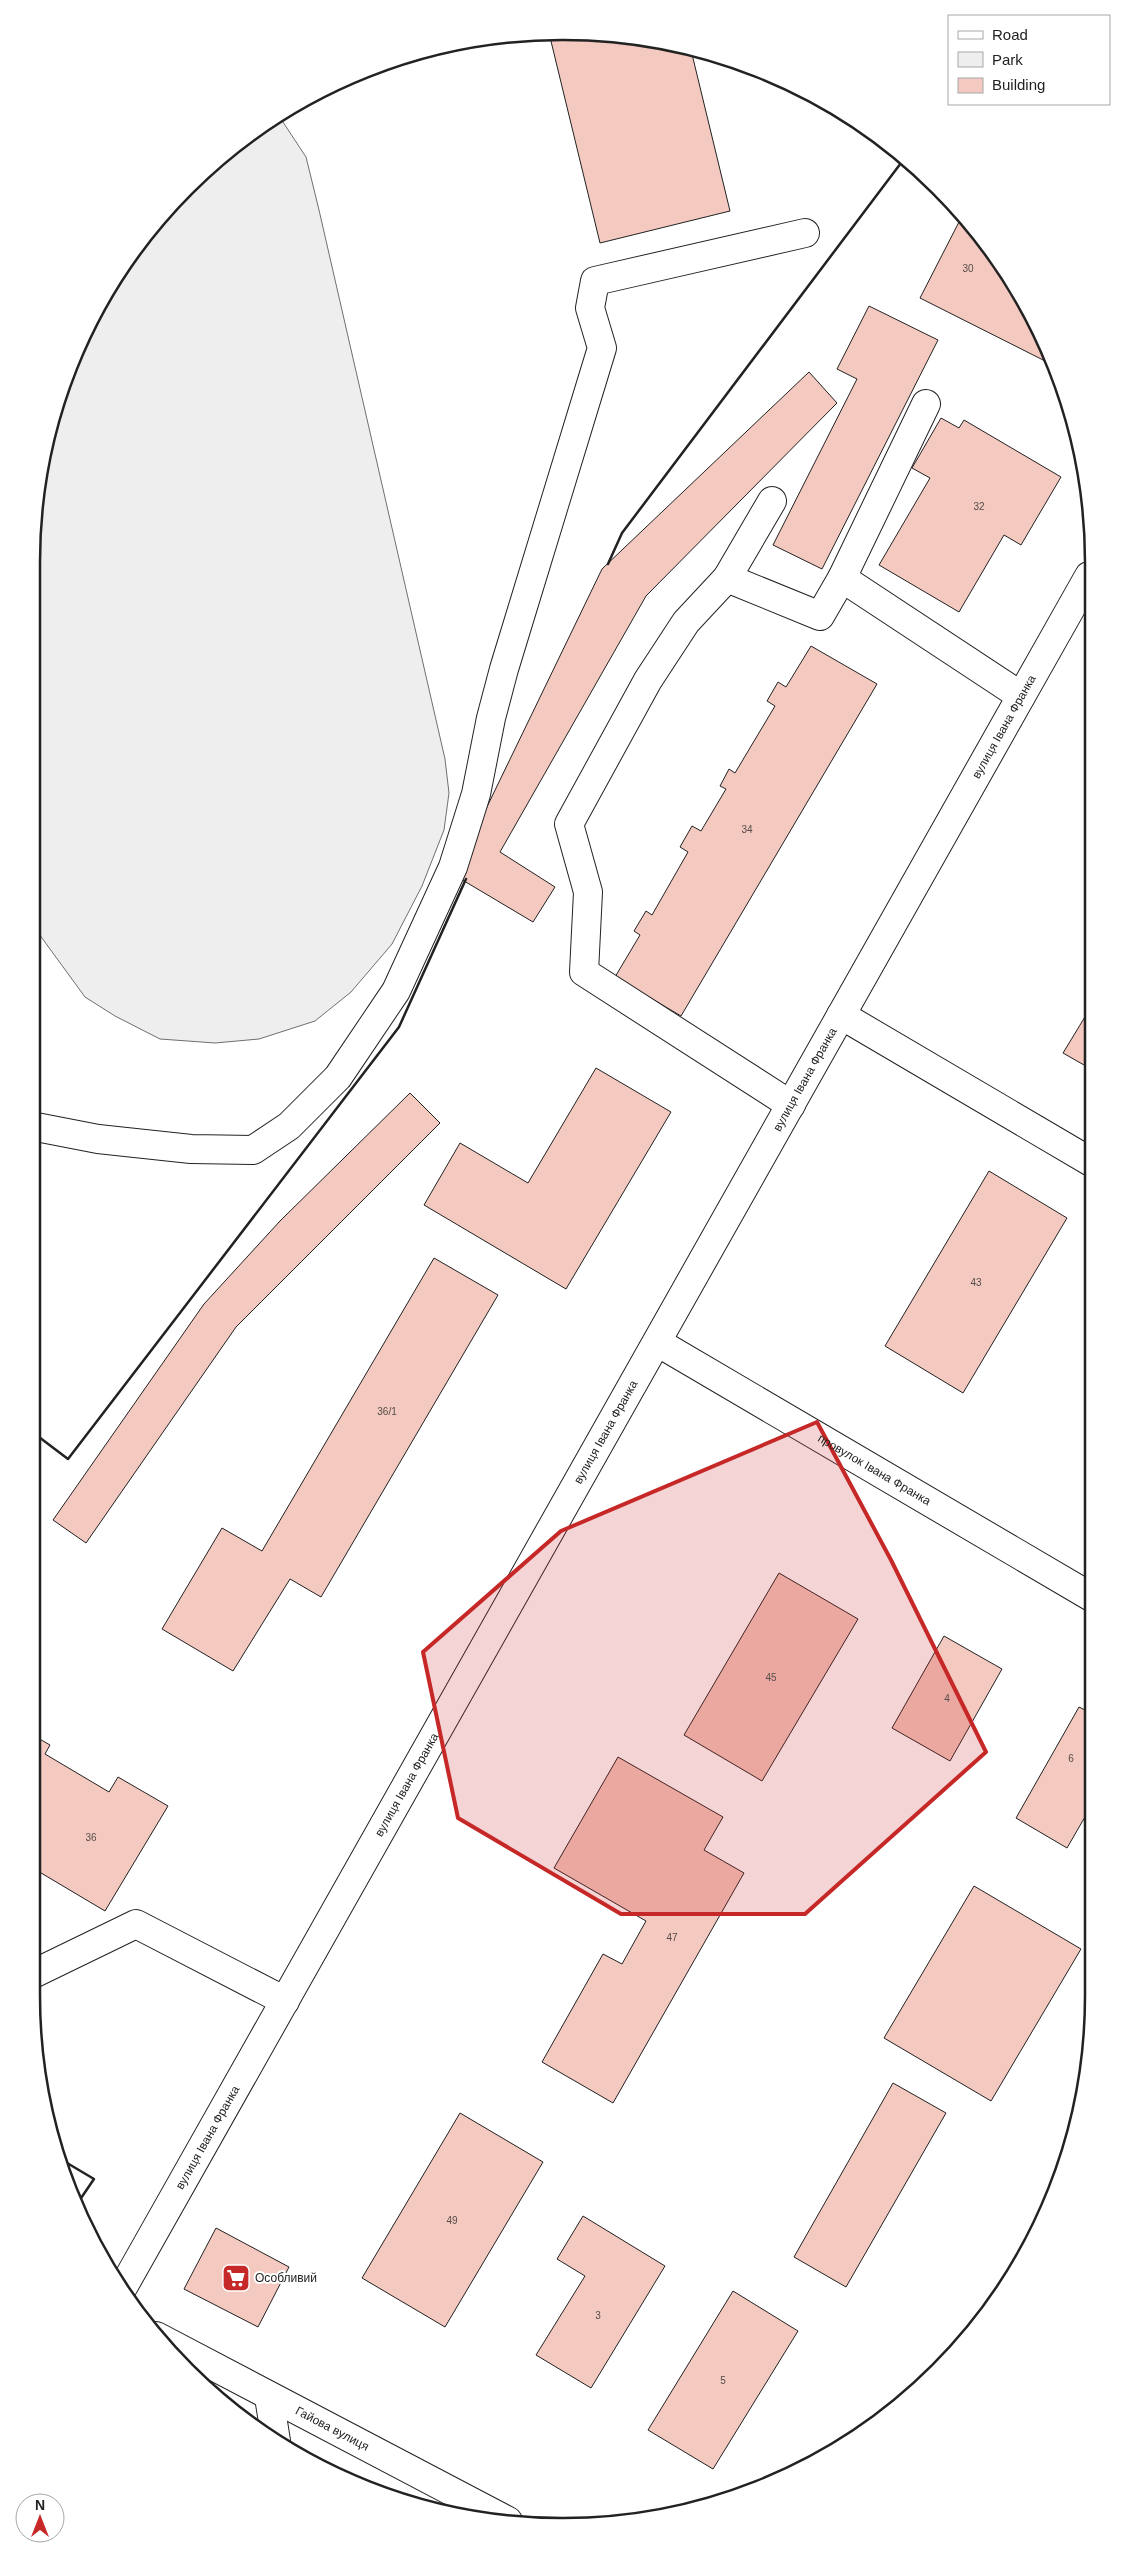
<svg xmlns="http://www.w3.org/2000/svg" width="1125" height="2558" font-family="Helvetica,sans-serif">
	<rect width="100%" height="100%" fill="#fff"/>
	<!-- green -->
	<path fill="#eee" stroke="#6f6f6f" d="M279 116 306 157 319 210 445 759 449 793 444 830 422 886 392 944 351 992 315 1021 259 1039 215 1043 160 1039 115 1016 85 997 31 923V562L41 459 60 391 103 297 163 212 239 141Z"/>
	<!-- building -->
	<g fill="#f3c9c0" stroke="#222">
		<path d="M549 33 632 36 691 50 730 211 600 243Z"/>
		<path d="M960 220 969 224 984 239 1055 366 920 298Z"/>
		<path d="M869 306 938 340 822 569 773 545 857 379 837 369Z"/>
		<path d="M809 372 837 403 646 596 500 852 555 887 533 922 454 875 602 569Z"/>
		<path d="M941 418 959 428 964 420 1061 477 1021 545 1004 535 959 612 879 565 930 478 912 468Z"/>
		<path d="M811 646 877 684 681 1016 615 977 640 935 634 931 646 911 652 915 688 852 680 847 692 826 701 831 726 789 720 786 729 769 735 773 775 706 767 701 778 682 786 687Z"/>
		<path d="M1091 1007V1069L1063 1053Z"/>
		<path d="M596 1068 671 1112 566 1289 424 1205 460 1143 528 1183Z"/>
		<path d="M410 1093 440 1123 236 1327 86 1543 53 1520 204 1304 280 1221Z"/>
		<path d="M989 1171 1067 1218 963 1393 885 1346Z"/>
		<path d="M434 1258 498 1295 321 1597 290 1579 233 1671 162 1629 222 1528 262 1551Z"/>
		<path d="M779 1573 858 1619 762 1781 684 1735Z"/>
		<path d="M944 1636 1002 1669 950 1761 892 1728Z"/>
		<path d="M1079 1707 1093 1714V1803L1067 1848 1016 1818Z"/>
		<path d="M31 1734 50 1745 45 1754 109 1792 118 1777 168 1806 105 1911 31 1867Z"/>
		<path d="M618 1757 723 1817 704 1850 744 1873 613 2103 542 2062 603 1954 622 1964 646 1921 554 1868Z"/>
		<path d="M974 1886 1081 1949 991 2101 884 2038Z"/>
		<path d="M893 2083 946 2113 846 2287 794 2257Z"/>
		<path d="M460 2113 543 2162 445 2327 362 2278Z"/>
		<path d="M583 2216 665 2266 591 2388 536 2355 585 2276 557 2259Z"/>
		<path d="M1043 2217 1023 2261 983 2320Z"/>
		<path d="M216 2228 289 2267 258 2327 184 2289Z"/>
		<path d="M733 2291 798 2331 713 2469 648 2430Z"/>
	</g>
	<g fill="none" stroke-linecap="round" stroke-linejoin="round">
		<defs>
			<g id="minor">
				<path d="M926 404 842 578 1021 696"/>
				<path d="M772 501 727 578 686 622 648 680 569 824 588 892 584 972 791 1105"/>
				<path d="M727 578 820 616 842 578"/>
				<path d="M841 1015 1091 1162"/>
				<path d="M31 1126 98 1139 191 1149 253 1150 289 1126 338 1077 396 991 453 867 476 794 491 718 504 669 602 348 590 308 595 281 805 233"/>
				<path id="s1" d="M657 1342 1093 1598"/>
				<path d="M31 1975 136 1924 285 2001"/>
				<path id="s2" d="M156 2336 508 2521"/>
				<path d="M269 2397 276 2441"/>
			</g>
			<g id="major">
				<path id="s3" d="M122 2289 1089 576"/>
			</g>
		</defs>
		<!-- minor casing -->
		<use href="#minor" stroke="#222" stroke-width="30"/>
		<!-- major casing -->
		<use href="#major" stroke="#222" stroke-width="30"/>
		<!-- minor -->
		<use href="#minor" stroke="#fff" stroke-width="28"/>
		<!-- major -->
		<use href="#major" stroke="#fff" stroke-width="28"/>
		<!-- fence -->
		<g stroke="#222" stroke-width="1" stroke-dasharray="6 2.5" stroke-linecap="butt">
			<path d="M608 563 622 533 904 159"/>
			<path d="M31 1431 68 1459 399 1027 465 880"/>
			<path d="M57 2157 94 2179 77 2204"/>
		</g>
		<!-- wall -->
		<g stroke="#222" stroke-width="2.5">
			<path d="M608 564 622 533 904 159"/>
			<path d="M31 1431 68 1459 399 1027 466 879"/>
			<path d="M57 2157 94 2179 77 2204"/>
		</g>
	</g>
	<!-- marked area -->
	<path fill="#c62828" fill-opacity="0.2" stroke="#c62828" stroke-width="4" stroke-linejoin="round" d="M817 1422 891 1560 986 1752 805 1914H621L458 1818 423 1652 561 1531Z"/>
	<!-- icons -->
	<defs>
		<symbol id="supermarket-square" viewBox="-11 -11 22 22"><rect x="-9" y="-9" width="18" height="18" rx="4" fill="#c62828" stroke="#fff"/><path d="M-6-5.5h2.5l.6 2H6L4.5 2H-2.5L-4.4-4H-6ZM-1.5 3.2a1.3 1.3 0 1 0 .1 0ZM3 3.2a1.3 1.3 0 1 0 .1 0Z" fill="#fff"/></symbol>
	</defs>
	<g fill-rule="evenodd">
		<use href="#supermarket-square" x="220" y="2262" width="32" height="32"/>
	</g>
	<g text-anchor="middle" stroke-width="4" stroke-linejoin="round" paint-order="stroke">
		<!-- number labels -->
		<g font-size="10" fill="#564c4a">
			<text x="968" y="272">30</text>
			<text x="979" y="510">32</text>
			<text x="747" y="833">34</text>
			<text x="976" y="1286">43</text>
			<text x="387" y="1415">36/1</text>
			<text x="771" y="1681">45</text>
			<text x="947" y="1702">4</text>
			<text x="1071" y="1762">6</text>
			<text x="91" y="1841">36</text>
			<text x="672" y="1941">47</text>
			<text x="452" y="2224">49</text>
			<text x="598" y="2319">3</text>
			<text x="723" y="2384">5</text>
		</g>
		<!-- street labels -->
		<g font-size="12" fill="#222" stroke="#fff">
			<text dy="4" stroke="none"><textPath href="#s3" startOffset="1794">вулиця Івана Франка</textPath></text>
			<text dy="4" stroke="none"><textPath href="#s3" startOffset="1389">вулиця Івана Франка</textPath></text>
			<text dy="4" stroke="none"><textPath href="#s3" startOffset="984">вулиця Івана Франка</textPath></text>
			<text dy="4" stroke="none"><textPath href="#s1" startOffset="252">провулок Івана Франка</textPath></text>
			<text dy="4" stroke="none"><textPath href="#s3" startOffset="579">вулиця Івана Франка</textPath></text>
			<text dy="4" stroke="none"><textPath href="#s3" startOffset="174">вулиця Івана Франка</textPath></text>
			<text dy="4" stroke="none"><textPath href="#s2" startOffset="199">Гайова вулиця</textPath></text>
		</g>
		<!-- poi labels -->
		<g font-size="12" fill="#222" stroke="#fff" text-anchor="start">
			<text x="255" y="2282">Особливий</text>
		</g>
	</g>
	<!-- crop -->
	<path d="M0 0H1125V2558H0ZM562 40H563A522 522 0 0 1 1085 562V1996A522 522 0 0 1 563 2518H562A522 522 0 0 1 40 1996V562A522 522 0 0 1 562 40Z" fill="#fff" fill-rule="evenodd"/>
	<path fill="none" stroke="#222" stroke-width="2.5" d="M562 40H563A522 522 0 0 1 1085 562V1996A522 522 0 0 1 563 2518H562A522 522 0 0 1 40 1996V562A522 522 0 0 1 562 40Z"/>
	<!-- legend -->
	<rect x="948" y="15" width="162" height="90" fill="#ffffff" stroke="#a7a7a7"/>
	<rect x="958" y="31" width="25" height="8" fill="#ffffff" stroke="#a7a7a7"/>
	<text x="992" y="40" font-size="15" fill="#222222">Road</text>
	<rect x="958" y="52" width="25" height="15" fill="#eeeeee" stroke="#a7a7a7"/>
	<text x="992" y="65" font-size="15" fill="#222222">Park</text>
	<rect x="958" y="78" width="25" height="15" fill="#f3c9c0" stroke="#a7a7a7"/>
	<text x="992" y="90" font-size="15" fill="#222222">Building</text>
	<!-- north arrow -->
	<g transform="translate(40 2518)"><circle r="24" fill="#ffffff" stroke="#a7a7a7"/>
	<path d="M0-4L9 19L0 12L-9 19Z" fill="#c62828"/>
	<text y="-8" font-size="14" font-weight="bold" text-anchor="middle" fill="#222222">N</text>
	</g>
</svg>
